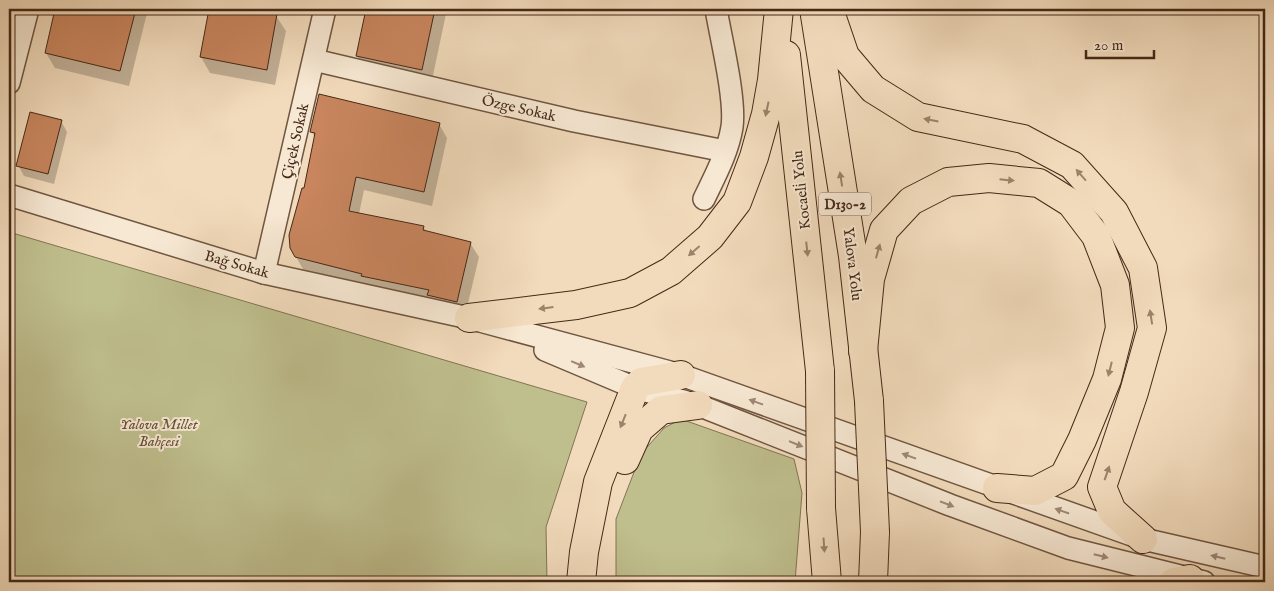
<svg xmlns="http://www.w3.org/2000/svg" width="1274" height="591" font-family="'IM FELL English',serif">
	<rect width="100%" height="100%" fill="#f2dbbc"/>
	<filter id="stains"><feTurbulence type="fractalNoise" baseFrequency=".004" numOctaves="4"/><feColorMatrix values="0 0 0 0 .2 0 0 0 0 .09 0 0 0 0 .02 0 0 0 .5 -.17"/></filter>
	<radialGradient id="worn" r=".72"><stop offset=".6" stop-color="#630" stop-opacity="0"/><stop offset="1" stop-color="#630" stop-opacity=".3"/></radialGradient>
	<!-- green -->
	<g fill="#bfbe8d" stroke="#827452">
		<path d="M9 232 587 402 546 527 547 582H9Z"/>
		<path d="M681 419 794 459 802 493 795 582H616V519L641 454 664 428Z"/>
	</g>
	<!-- shadow -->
	<g fill="#0003">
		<path d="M56 9H148L129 86 55 68 46 53Z"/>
		<path d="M210 9H241L276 16 286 31 275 85 210 73 201 57Z"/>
		<path d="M367 9H447L431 85 366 72 357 56Z"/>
		<path d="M61 121 67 132 54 184 24 176 18 165Z"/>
		<path d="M439 124 447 138 432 206 364 190 359 214 423 227 427 232 470 243 479 257 465 316 304 271 291 248 315 138 312 132Z"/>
	</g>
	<!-- building -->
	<g fill="#c8855e" stroke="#452917">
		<path d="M55 9H136L120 71 45 53Z"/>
		<path d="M209 9H248L277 14 267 70 200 57Z"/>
		<path d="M366 9H435L422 70 356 56Z"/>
		<path d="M319 94 440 123 424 192 356 177 349 211 424 226 423 230 471 242 457 302 427 295 429 290 361 276 362 274 295 257 290 248 289 235 302 188H304L315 133 310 132Z"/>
		<path d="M30 112 62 120 48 174 16 166Z"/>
	</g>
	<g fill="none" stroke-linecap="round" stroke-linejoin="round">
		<defs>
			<g id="street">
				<path d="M314 60 574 121 725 151"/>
				<path d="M9 83 28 9"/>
				<path d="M9 195 264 273 469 318 681 375 1143 539 1265 567"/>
				<path d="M704 199C715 176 728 152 732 127 736 99 721 39 716 9"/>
				<path d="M264 273 325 9"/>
				<path d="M545 350 635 388 698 405 950 505 1068 548 1204 582"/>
			</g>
			<g id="highway">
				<path d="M814 9 853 256 869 401"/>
				<path d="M829 9 845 56 873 89 918 117 1023 139 1072 165 1114 212 1143 268 1152 328 1134 392 1102 487 1112 511 1143 539"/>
				<path d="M786 55 820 371"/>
				<path d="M469 318 576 305 630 293 671 271 710 237 737 202 754 157 766 114 772 80 779 9"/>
				<path d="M863 351 870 279 884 230 911 201 948 182 989 178 1039 183 1071 203 1096 236 1115 285 1120 328 1107 379 1082 440 1064 476 1035 491 997 488"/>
				<path d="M625 460 639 429 661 410 698 405"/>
				<path d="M821 508 827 582"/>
				<path d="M581 582 584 552 598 482 635 388 641 382 681 375"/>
				<path d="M873 582 875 532"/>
				<path d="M1174 582 1190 579"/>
			</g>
		</defs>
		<!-- street casing -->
		<use href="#street" stroke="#705640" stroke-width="24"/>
		<!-- highway casing -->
		<use href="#highway" stroke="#452917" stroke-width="30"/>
		<!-- street -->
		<use href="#street" stroke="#f7e8d3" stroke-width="21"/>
		<!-- highway -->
		<use href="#highway" stroke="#f2dbbc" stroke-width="28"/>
		<defs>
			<g id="highway-bridge">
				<path d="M820 371 821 508"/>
				<path d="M869 401 875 532"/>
			</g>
		</defs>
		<!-- highway-bridge casing -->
		<use href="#highway-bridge" stroke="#452917" stroke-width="30" stroke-linecap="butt"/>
		<!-- highway-bridge -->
		<use href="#highway-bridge" stroke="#f2dbbc" stroke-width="28"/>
	</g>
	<!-- one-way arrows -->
	<defs><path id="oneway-solid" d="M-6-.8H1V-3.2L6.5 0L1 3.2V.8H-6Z" transform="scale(1.25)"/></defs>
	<g fill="#9c826a">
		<use href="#oneway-solid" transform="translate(767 109) rotate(102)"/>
		<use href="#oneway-solid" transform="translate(931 120) rotate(-169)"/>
		<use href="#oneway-solid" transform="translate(1081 175) rotate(-131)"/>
		<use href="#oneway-solid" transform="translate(841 179) rotate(-99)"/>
		<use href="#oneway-solid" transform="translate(1007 180) rotate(6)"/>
		<use href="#oneway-solid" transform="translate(807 249) rotate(84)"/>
		<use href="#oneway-solid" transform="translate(694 251) rotate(139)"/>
		<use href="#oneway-solid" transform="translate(878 251) rotate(-74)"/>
		<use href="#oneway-solid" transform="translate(546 308) rotate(173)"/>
		<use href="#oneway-solid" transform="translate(1151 317) rotate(-99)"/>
		<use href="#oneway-solid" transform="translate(1110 369) rotate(104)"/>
		<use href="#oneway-solid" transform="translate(623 421) rotate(112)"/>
		<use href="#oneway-solid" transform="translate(1107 473) rotate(-71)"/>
		<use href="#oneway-solid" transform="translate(824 545) rotate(86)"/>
	</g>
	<g fill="#9e8875">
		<use href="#oneway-solid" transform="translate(578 364) rotate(23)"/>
		<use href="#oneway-solid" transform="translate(756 402) rotate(-160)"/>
		<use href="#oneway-solid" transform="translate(796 444) rotate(22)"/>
		<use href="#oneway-solid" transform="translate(909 456) rotate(-160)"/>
		<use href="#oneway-solid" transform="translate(947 504) rotate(21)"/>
		<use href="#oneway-solid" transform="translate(1062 511) rotate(-161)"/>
		<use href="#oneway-solid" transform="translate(1101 556) rotate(14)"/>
		<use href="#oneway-solid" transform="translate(1218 557) rotate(-167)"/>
	</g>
	<g text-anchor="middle" stroke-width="4" stroke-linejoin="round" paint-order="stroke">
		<!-- shield labels -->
		<rect fill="#f7e8d3" stroke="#7a624f" stroke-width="1" x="819" y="192.5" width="52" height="23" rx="4"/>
		<g font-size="14" font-weight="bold" fill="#452917">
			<text x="845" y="209">D130-2</text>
		</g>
		<!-- street labels -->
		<g font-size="15" fill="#452917" stroke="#f7e8d3">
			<text transform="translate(519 108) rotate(13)" y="5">Özge Sokak</text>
			<text transform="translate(295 141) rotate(-77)" y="5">Çiçek Sokak</text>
			<text transform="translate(801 190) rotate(-96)" y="5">Kocaeli̇ Yolu</text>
			<text transform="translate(237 264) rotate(16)" y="5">Bağ Sokak</text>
			<text transform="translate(853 264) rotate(83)" y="5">Yalova Yolu</text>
		</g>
		<!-- park labels -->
		<g font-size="15" font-style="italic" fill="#644e34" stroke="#f7e8d3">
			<text x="159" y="429">Yalova Millet<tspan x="159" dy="17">Bahçesi</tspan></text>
		</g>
	</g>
	<!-- margin -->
	<rect width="1274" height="591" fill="none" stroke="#f2dbbc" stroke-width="30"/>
	<rect x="10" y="10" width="1254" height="571" fill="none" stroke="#452917" stroke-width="2.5"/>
	<rect x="15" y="15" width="1244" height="561" fill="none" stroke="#452917"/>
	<!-- scale -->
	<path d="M1086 50v8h68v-8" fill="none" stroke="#452917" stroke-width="2.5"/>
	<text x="1094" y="50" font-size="15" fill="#452917" stroke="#f7e8d3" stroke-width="4" paint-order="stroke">20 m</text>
	<rect width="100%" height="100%" filter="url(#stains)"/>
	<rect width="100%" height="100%" fill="url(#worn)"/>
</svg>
